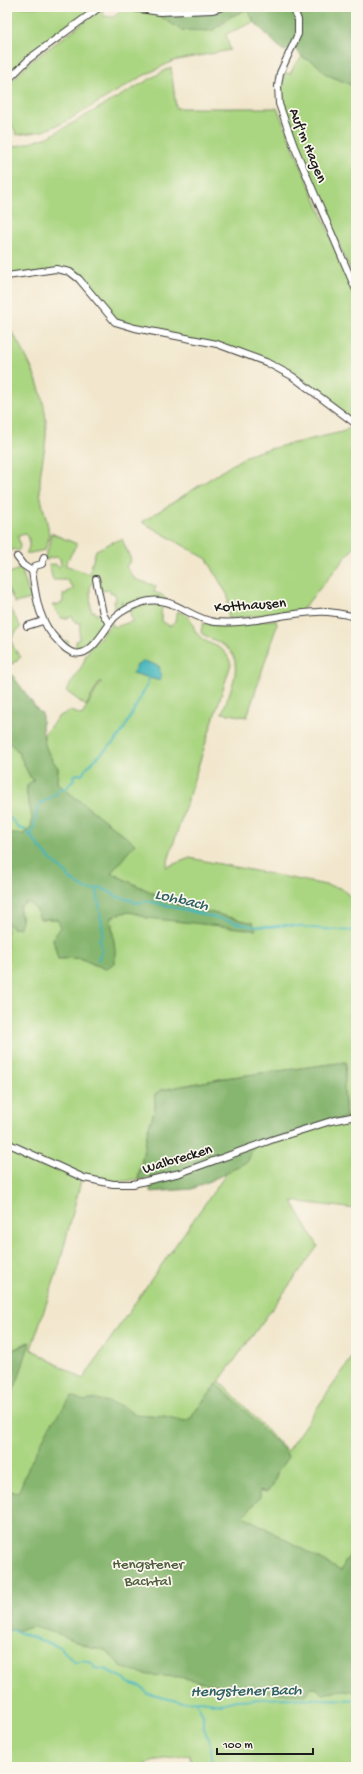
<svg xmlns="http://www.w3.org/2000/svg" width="363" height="1774" font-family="'Gochi Hand',sans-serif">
	<rect width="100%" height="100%" fill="#fbf7ec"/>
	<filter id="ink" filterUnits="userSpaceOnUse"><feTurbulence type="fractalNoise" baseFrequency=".025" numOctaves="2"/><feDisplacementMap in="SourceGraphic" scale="8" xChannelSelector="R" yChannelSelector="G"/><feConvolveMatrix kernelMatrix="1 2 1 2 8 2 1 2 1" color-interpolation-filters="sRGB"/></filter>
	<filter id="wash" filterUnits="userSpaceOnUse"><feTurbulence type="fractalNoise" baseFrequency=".012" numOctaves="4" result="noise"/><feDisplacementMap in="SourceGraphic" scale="16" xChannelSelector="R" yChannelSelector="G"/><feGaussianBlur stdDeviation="0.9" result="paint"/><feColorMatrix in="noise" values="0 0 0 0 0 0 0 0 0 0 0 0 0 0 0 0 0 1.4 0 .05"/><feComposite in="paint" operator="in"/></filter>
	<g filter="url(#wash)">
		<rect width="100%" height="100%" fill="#f2e7cd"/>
		<!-- green -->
		<g fill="#aad581" stroke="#63784e" fill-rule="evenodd">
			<path d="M7 7H96L7 78Z"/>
			<path d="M103 8V16L113 17 126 8 221 26 230 17 248 9 254 22 226 34 230 50 173 61 141 77 65 122 43 131 17 135 10 121 7 122V86L29 63Z"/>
			<path d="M302 57 315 63 326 74 356 87V283L323 209 284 112 281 91 285 72 290 74 295 64Z"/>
			<path d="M171 67 176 108H277L356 296V417L354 421 314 390 244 352 120 324 73 271 7 275V148L26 144 48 137Z"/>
			<path d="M7 325C28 355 49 398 46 436 45 454 39 471 40 490 41 505 48 520 49 535 49 540 46 546 45 550L26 554 29 547V539L25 534 18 536 20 546 19 550 17 551 15 549 11 551 7 544Z"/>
			<path d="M353 423 356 425V545L301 611 228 619V596L207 559 142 522 246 456 260 451 342 432 351 427Z"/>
			<path d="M51 533 77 544 65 565 89 574 96 550 113 542 122 539 131 560 126 567 135 579 156 586 154 592 162 595 168 601 126 608 124 606 121 600 123 609 115 614 113 601H116L115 593H110V590L101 591 99 586V576H97L90 587 91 611H95V614L101 613 105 627 88 648 79 652 67 648 62 641H68V647H76V641L79 639 80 623 75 622 72 616 65 619 60 617 52 605H58L63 602V594H67V592L74 589 67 580H53L49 565 55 564 59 567 61 565 60 559 58 557 48 558V560L44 559 50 544Z"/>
			<path d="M21 568 31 599 15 603 7 587V574Z"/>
			<path d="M154 603 162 605 161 618 163 622 170 626 174 623 178 611C198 620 189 625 199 636 212 648 224 643 231 664L166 867 190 858 341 888 356 902V1209L292 1201 318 1246 215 1387 220 1381 287 1451 356 1352V1549L353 1552 356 1554V1767H193L189 1755 158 1760 138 1767H7V1355L28 1342 7 1353V922L12 928 22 921 19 907 28 902 36 909 41 919H57L62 927 53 939 58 959 80 958 97 966 112 934 111 917C127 909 132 911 147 918L253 923 176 904 111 873 81 803 57 783 58 768C49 756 44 749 44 734L58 717 70 711 82 715 101 682 100 681 86 706 66 691 83 664 86 654 112 623 115 627 133 621 129 611 137 607ZM346 1062 344 1093 346 1117 253 1145 224 1174H226L150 1281 83 1379 31 1349 59 1266 82 1177 120 1182 138 1179 148 1129 155 1110V1094L161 1090 225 1078Z"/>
			<path d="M7 604 21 627C8 638 10 645 21 657L12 664 7 658Z"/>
			<path d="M272 620H276L277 625 247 717 222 713C228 695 246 663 227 648 220 642 210 638 202 634L201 631 203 623 225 626Z"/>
			<path d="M7 741 15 747 34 780C31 782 28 784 27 787 23 798 44 829 23 834 18 835 12 834 7 834Z"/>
		</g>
		<!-- forest -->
		<g fill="#87b66f" stroke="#526946">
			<path d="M227 7H356V87L326 74 315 63 302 57 296 49 291 51 282 50 254 22 248 9 230 17 212 31 181 30 157 14 220 10Z"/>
			<path d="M7 658 12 664 7 667 8 669 39 712 42 713C42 737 43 748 58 768L57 783 135 844 111 873 176 904 253 923 256 930 147 918C133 911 125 910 111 918L115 950V963L105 969 80 958 58 959 53 939 61 927 57 919H40L36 909 28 902 19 907 22 921 19 929 12 928 7 922V834H23L31 828C35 812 24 796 27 787 28 783 31 782 34 780L30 777 17 750 7 741Z"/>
			<path d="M346 1062 344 1093 346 1117 254 1145 248 1161 227 1173 192 1189 150 1192 151 1178 138 1180 148 1129 155 1110V1094L161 1090 225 1078Z"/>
			<path d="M30 1342 18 1380 7 1406V1353Z"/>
			<path d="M216 1384 236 1402 286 1452 288 1457 278 1471 273 1486 266 1492 260 1490V1497L244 1516 341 1571 346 1560 356 1549V1690L354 1692C339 1688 336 1692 323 1694L316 1688H310L305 1695 228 1689 217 1685 179 1677 149 1675 131 1671 121 1666 107 1651 100 1649 91 1648 59 1634 33 1627 19 1630H7V1490L14 1492 19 1491 30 1464 49 1427 72 1396 84 1401 97 1399 122 1406 134 1414 164 1416 185 1421 192 1417C195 1409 210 1395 216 1384Z"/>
		</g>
		<!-- water -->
		<path fill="#46b6bc" stroke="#31696c" d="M144 661 159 666 161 675 160 681 133 673 136 666Z"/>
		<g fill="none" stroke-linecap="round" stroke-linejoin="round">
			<!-- stream -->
			<g stroke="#46b6bc" stroke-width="2">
				<path d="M7 815 15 823 18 828 26 830"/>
				<path d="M28 833 49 858 66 873 70 879 85 889 97 890 99 887 112 893 115 896 132 900 135 903 148 901 250 926 269 927 286 925 322 929 356 931"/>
				<path d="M31 835 34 826 38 805 56 794 60 788 66 789 74 779V776L77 774 82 775 87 767 116 740 124 729 147 685 149 678"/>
				<path d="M97 890 103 933 99 940 102 950 98 960"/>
				<path d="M12 1630 60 1647C66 1652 68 1658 75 1662L82 1660 86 1661 93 1664 94 1668 104 1669 120 1676 129 1683 141 1687 148 1694 182 1702 201 1701 221 1704 236 1700 287 1698 356 1700"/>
				<path d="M196 1702 203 1714V1725L211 1747V1758L214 1767"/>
			</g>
		</g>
	</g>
	<g filter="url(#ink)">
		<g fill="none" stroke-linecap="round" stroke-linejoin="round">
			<defs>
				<g id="street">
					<path d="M127 7 160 12 213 10 223 7"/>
					<path d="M293 7 298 20V34L280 73 278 86 279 104 294 146 356 290"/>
					<path d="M7 81 30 58 100 7"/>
					<path d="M7 276 56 269 70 272 79 279 115 322 135 328 217 344 266 362 292 376 356 424"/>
					<path d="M17 557 23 565 32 571"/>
					<path d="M44 557 42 564 35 566 32 571C36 597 38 621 58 641 62 646 67 651 74 653 92 658 105 627 115 617 123 610 134 605 144 602 171 594 190 619 215 622 249 625 283 613 317 612 330 611 343 614 356 617"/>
					<path d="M96 579 103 614 109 624"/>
					<path d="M27 626 43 621"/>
					<path d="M7 1143 84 1178 113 1184H133L180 1173 274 1139 331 1121 356 1116"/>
				</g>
			</defs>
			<!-- street casing -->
			<use href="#street" stroke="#3c3a37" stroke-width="8"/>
			<!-- street -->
			<use href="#street" stroke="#fff" stroke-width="6"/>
		</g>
	</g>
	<g text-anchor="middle" stroke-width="3.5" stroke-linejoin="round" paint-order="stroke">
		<!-- street labels -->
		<g font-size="15" fill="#1c1c1c" stroke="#fbf7ec">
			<text transform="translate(309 145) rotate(68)" y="5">Auf'm Hagen</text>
			<text transform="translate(250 604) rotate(-4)" y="5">Kotthausen</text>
			<text transform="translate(177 1158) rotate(-17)" y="5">Walbrecken</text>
		</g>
		<!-- park labels -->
		<g font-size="15" fill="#4e5d3f" stroke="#fbf7ec">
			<text x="148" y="1568">Hengstener<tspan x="148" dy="17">Bachtal</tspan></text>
		</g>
		<!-- water labels -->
		<g font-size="16" font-style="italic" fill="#2f6164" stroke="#fbf7ec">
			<text transform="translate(182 898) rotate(13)" y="6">Lohbach</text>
			<text transform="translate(246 1689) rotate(-1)" y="6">Hengstener Bach</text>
		</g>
	</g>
	<!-- margin -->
	<rect width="363" height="1774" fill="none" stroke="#fbf7ec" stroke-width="24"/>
	<!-- scale -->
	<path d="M217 1748v6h96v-6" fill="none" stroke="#1c1c1c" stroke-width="2"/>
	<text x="223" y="1748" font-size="12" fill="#1c1c1c" stroke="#fbf7ec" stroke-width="3" paint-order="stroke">100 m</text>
</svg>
